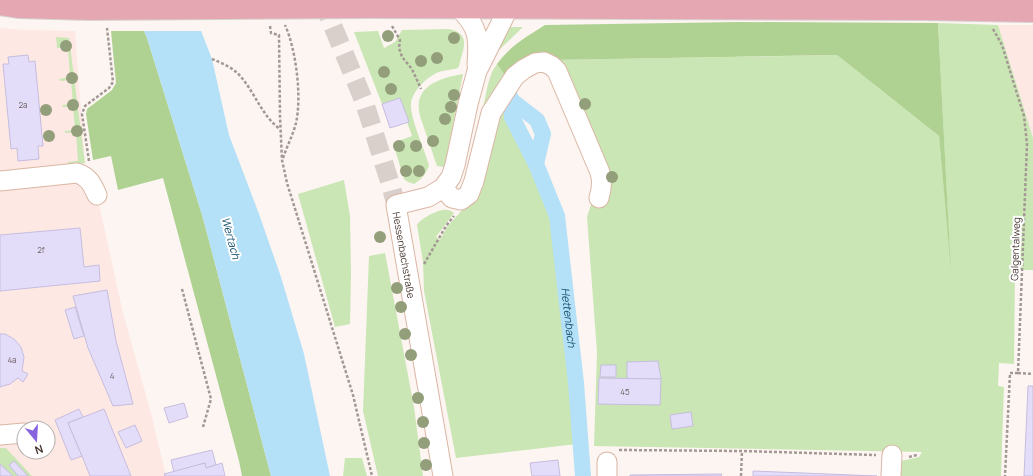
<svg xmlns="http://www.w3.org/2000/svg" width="1033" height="476" font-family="Manrope,sans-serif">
	<rect width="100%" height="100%" fill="#fdf5f2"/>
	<!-- commercial -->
	<g fill="#fde8e3" fill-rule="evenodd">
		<path d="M998 25H1033V138Z"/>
		<path d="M0 28 25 30 75 31 86 177 97 195 123 313 152 417 166 476H0ZM24 428H48V452H24Z"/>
	</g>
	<!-- green -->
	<g fill="#cae6b4">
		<path d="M938 23 998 25 1033 138V270H1015L1014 364 999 363 998 386 1004 387 1001 476H901V461L919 457 922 452 594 446 597 352 587 217 596 189 551 60 724 57 734 53 736 57 837 55 939 136 950 256Z"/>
		<path d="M504 27H523L498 51 487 68Z"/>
		<path d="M449 29C472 34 463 49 459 66L458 68C452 70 445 70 439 72 428 76 413 90 411 103 409 115 425 151 429 165 427 173 422 179 414 184L408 182 404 179 393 143 412 136 407 122H409L400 98 382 104 354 32 378 31 384 48 395 42 402 30Z"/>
		<path d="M56 37 69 38 85 163 68 165V162L78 161 76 132 65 133V131L75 130 73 107H63L62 105 73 104 71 80 60 81 59 79 70 77 68 47 57 48Z"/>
		<path d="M497 64 508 80 468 180 488 84 492 72Z"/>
		<path d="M463 74 445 164 443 167 437 166 420 116C412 86 440 78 463 74Z"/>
		<path d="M505 103 511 123 554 216 577 444 456 458 424 291 423 262 417 225C421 218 440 208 448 210 450 210 452 212 454 213L436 237 440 240 447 227 471 200 496 114Z"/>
		<path d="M344 180 350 216 351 275 350 324 335 327 298 194Z"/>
		<path d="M385 253 414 407 423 476H378L363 411 369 256Z"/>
		<path d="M0 448H6L32 476H0Z"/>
		<path d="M345 458H362L367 476H343Z"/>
	</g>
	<!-- forest -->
	<g fill="#afd292">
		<path d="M739 22 938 23 951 271 939 136 837 55 551 60 508 80 497 64C511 45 526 37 545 25Z"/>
		<path d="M111 31H144L147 38 203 218 271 476H242L239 461 163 178 118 190 111 156 93 160 86 114 87 109 112 90 116 83Z"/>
	</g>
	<!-- water -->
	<path fill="#b4e0f8" d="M131 0H189L212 59 229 135 259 214 281 277 304 354 330 476H271L203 218 147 38Z"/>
	<!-- pier -->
	<path fill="#fdf5f2" d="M129 0H191L203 31H142Z"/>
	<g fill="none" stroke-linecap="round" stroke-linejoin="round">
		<!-- canal -->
		<g stroke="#b4e0f8" stroke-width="16">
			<path d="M510 96 511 100 512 117 536 164"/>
			<path id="s1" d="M511 100 537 120 543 134 536 164 557 216 576 383 583 476"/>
		</g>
	</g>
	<!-- building -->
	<g fill="#e4ddfa" stroke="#c6bddf">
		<path d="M28 55 29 62 35 61 43 146H38L39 159 18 161 17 148 11 149 3 64H9L8 57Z"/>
		<path d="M400 98 409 122 390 128 382 104Z"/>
		<path d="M80 228 84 267 99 265 100 281 0 291V235Z"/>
		<path d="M107 290 116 341 133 404 113 406 88 348 73 296Z"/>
		<path d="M75 307 84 336 74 339 65 310Z"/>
		<path d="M0 334H5L14 339 21 347 24 357 22 371 28 374 23 382 18 378 10 384 0 387Z"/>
		<path d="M658 361 661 379H627V362Z"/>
		<path d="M601 365H616V377H600Z"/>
		<path d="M599 378 661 379 660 405 598 404Z"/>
		<path d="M1028 386H1033V476H1024Z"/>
		<path d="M184 403 188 417 169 423 164 408Z"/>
		<path d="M79 409 83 417 68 423 82 456 71 460 55 420Z"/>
		<path d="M104 409 131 476H90L82 456 68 423Z"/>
		<path d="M691 412 693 426 672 429 670 415Z"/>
		<path d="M135 425 142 441 126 448 118 432Z"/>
		<path d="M212 450 216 465 206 468 205 463 174 472 171 460Z"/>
		<path d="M558 460 560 476H532L530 463Z"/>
		<path d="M14 461 28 476H18L9 465Z"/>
		<path d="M205 463 206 468 222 463 225 476H165L164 474Z"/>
		<path d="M0 464 13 476H0Z"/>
		<path d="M753 471 877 476H753Z"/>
		<path d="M722 474 721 476H630V475Z"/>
	</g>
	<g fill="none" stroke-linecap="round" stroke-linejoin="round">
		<!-- minor-tunnel -->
		<path stroke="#d9cfcb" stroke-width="19" stroke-dasharray="19 10" stroke-linecap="butt" d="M322 0 364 101 391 186 396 205"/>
		<defs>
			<g id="minor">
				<path d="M458 7C479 27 479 38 477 65"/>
				<path d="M0 181 77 173C89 177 92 184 97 195"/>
				<path d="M443 188 452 198 461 200 469 194 474 181 491 113 515 76 524 69 535 63 544 62 552 66 557 71 599 170C603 179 602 188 599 198"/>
				<path d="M0 435 24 433"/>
				<path d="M607 462V476"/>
				<path d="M443 476 396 205 428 197 443 188 451 177 455 165 468 104 477 71 509 7"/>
				<path d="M891 476 892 455"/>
			</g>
			<g id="major">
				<path d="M0 4 18 7 89 9"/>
				<path d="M369 7 921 9 1033 11"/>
			</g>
		</defs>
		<!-- minor casing -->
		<use href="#minor" stroke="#dab6a4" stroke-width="21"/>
		<!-- major casing -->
		<use href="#major" stroke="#d7d3d2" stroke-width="24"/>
		<!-- path -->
		<g stroke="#a39893" stroke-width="2.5" stroke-dasharray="3 2" stroke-linecap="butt">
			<path d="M270 26 271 33 279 35 280 117 282 160 287 183 353 395 372 476"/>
			<path d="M392 26 400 40 399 48 402 57 412 69 421 89"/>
			<path d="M993 29 1002 45 1024 116 1027 144 1018 373H1010L1005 476"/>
			<path d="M212 59C222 63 234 68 241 77 255 93 262 116 280 129"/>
			<path d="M283 158C287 146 293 135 296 123 302 97 296 49 285 25"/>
			<path d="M89 161 82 114 85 106 109 88 113 82 107 28"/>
			<path d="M424 264 446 226 454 216"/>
			<path d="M182 289 211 399 203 427"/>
			<path d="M1018 373 1033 374"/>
			<path d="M619 450 742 451 876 455"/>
			<path d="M909 457 917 455"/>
			<path d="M741 476 742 451"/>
		</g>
		<!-- minor -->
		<use href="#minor" stroke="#fff" stroke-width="19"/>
		<!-- major -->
		<use href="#major" stroke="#e5a8b2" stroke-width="22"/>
		<defs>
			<path id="major-bridge" d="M89 9 369 7"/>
		</defs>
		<!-- major-bridge casing -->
		<use href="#major-bridge" stroke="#d7d3d2" stroke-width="24" stroke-linecap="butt"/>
		<!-- major-bridge -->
		<use href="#major-bridge" stroke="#e5a8b2" stroke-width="22"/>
	</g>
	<!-- trees -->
	<g fill="#929f7a">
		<circle cx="388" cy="36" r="6"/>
		<circle cx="454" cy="38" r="6"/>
		<circle cx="66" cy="46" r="6"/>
		<circle cx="437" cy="58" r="6"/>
		<circle cx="421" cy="61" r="6"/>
		<circle cx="384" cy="72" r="6"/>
		<circle cx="72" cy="78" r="6"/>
		<circle cx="391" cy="89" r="6"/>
		<circle cx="454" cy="95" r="6"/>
		<circle cx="585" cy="104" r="6"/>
		<circle cx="73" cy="105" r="6"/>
		<circle cx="451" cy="107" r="6"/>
		<circle cx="46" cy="110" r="6"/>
		<circle cx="445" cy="119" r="6"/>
		<circle cx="77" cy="131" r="6"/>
		<circle cx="49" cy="136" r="6"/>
		<circle cx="433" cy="141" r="6"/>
		<circle cx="399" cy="146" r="6"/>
		<circle cx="416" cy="146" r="6"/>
		<circle cx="406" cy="171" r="6"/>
		<circle cx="419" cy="171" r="6"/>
		<circle cx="612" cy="177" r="6"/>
		<circle cx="380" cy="237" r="6"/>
		<circle cx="397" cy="288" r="6"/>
		<circle cx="401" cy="307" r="6"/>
		<circle cx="405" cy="334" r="6"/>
		<circle cx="411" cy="355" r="6"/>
		<circle cx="418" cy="398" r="6"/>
		<circle cx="423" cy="422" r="6"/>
		<circle cx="424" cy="443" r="6"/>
		<circle cx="426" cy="465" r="6"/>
	</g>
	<g text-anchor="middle" stroke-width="4" stroke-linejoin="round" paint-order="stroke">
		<!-- number labels -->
		<g font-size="8" fill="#6e6163">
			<text x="23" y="108">2a</text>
			<text x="41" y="253">2f</text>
			<text x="12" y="363">4a</text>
			<text x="112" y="379">4</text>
			<text x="625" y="395">45</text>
		</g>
		<!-- street labels -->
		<g font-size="10" fill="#473831" stroke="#fff">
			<text transform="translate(1015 249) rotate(-88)" y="4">Galgentalweg</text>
			<text transform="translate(404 255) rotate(80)" y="4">Hessenbachstraße</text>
		</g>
		<!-- water labels -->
		<g font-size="11" font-style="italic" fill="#1b5672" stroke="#fff">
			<text transform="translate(231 238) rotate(75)" y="4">Wertach</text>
			<text dy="4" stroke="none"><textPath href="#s1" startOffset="237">Hettenbach</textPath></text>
		</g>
	</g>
	<!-- north arrow -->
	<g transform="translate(36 440) rotate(162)"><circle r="19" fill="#ffffff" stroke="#b5afad"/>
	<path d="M0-3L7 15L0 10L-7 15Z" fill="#8863de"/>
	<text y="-6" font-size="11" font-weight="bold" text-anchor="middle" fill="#473831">N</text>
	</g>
</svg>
